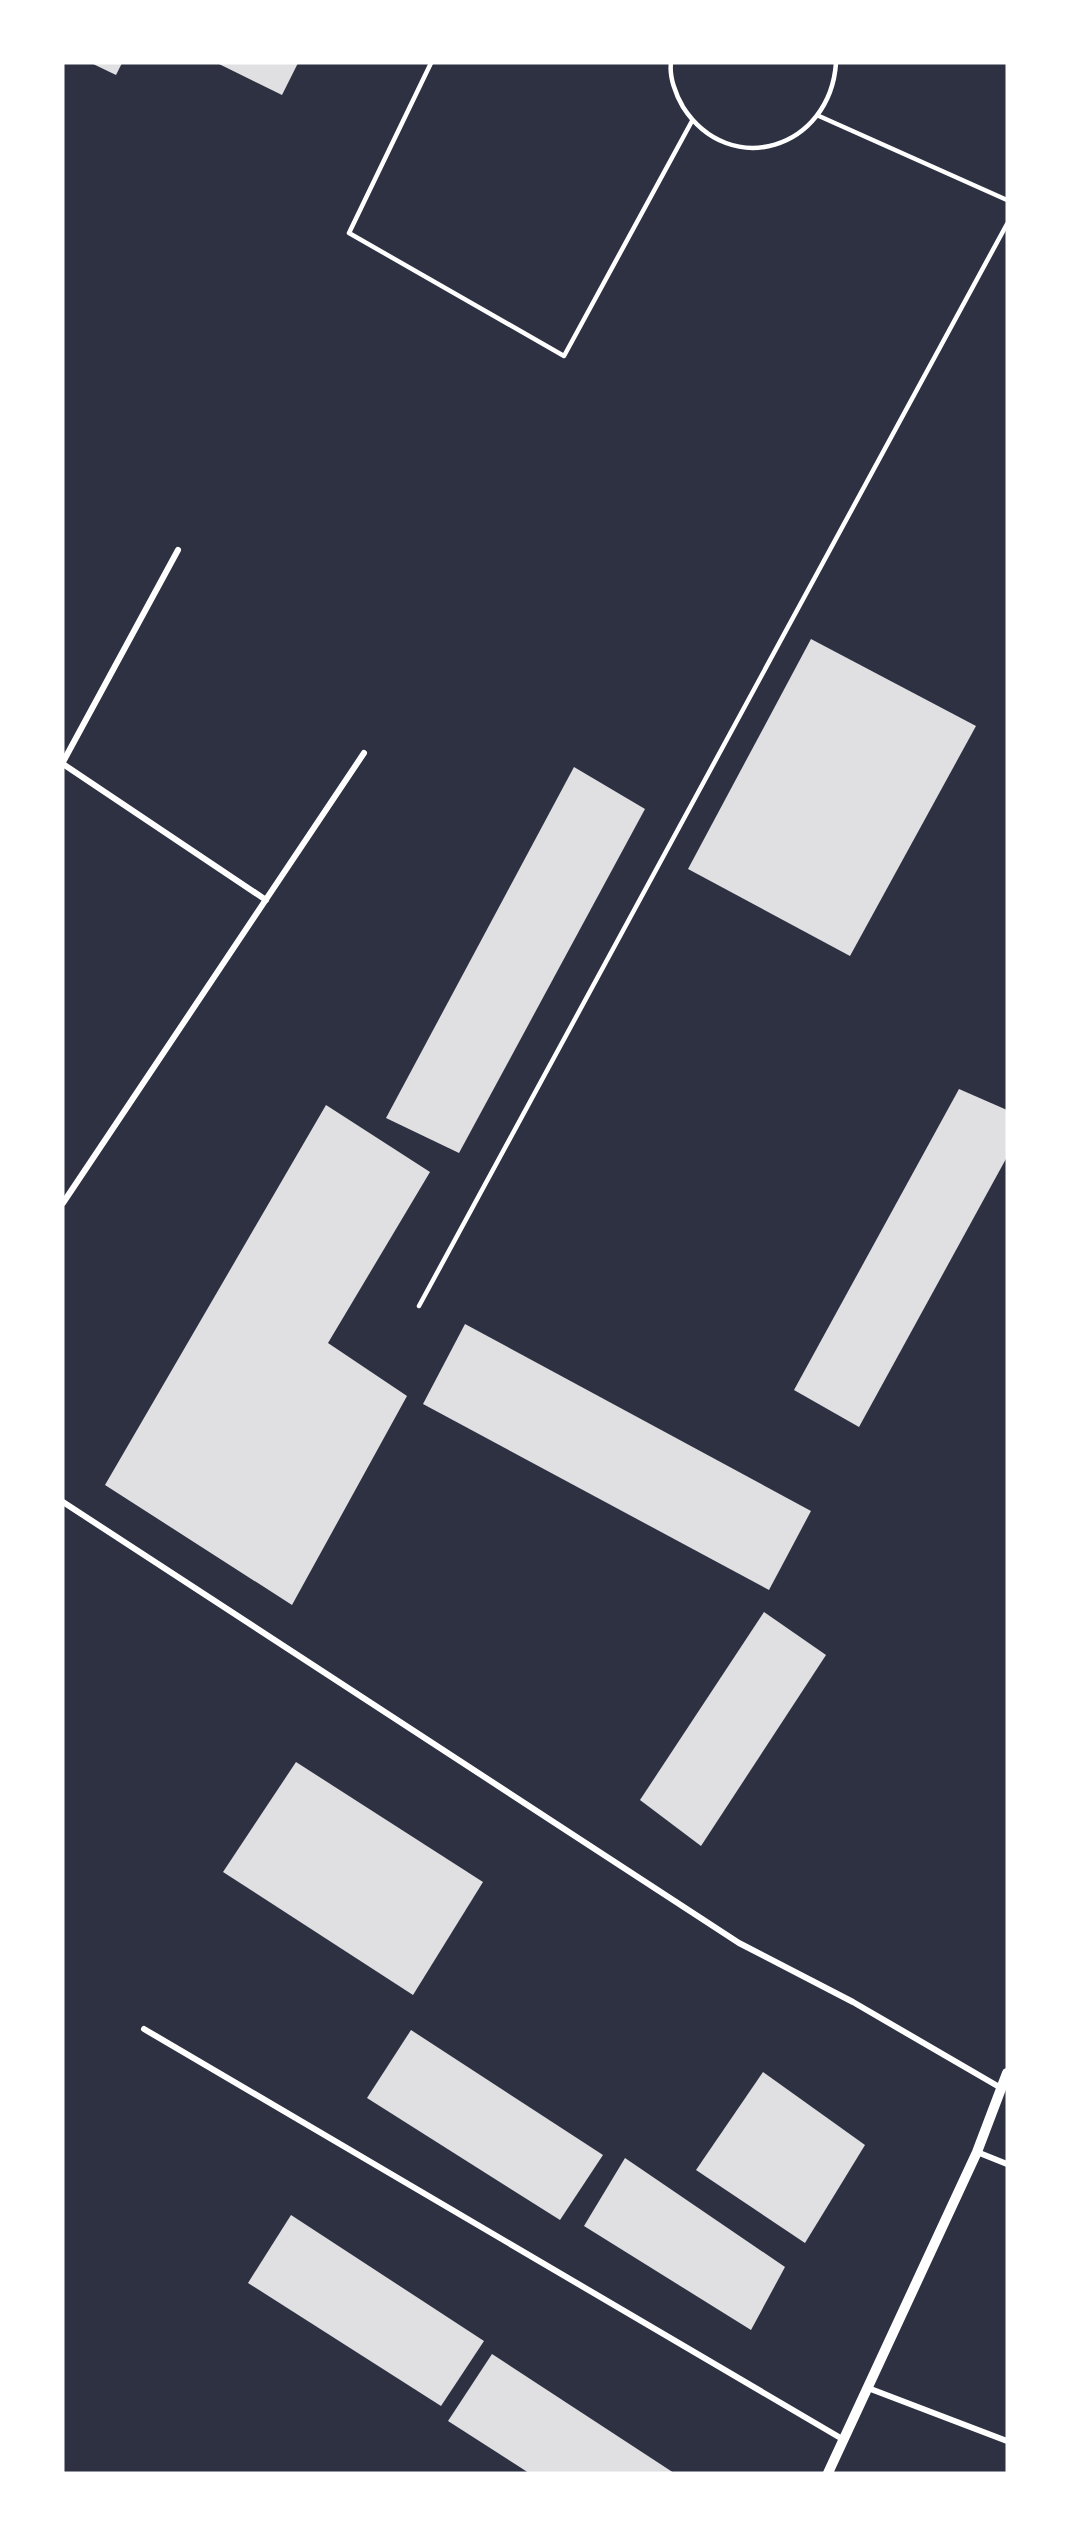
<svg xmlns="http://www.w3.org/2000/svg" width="1070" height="2536" font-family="Cabin,sans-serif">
	<rect width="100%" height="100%" fill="#2d3142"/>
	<!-- building -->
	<g fill="#e0e0e3">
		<path d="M91 63H122L116 75Z"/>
		<path d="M217 63H298L282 95Z"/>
		<path d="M811 639 976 726 850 956 688 869Z"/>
		<path d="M574 767 645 809 459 1153 386 1118Z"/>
		<path d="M959 1089 1007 1110V1157L859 1427 794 1390Z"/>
		<path d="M326 1105 430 1172 328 1343 407 1396 292 1605 105 1485Z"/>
		<path d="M465 1324 811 1511 769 1590 423 1404Z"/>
		<path d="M764 1612 826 1655 701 1846 640 1800Z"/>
		<path d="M296 1762 483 1882 413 1995 223 1872Z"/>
		<path d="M411 2030 603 2155 560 2220 367 2098Z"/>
		<path d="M763 2072 865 2145 805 2243 696 2170Z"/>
		<path d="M625 2158 785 2267 751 2330 584 2226Z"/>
		<path d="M291 2215 484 2341 441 2406 248 2283Z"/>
		<path d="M492 2354 674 2473H529L448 2421Z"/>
	</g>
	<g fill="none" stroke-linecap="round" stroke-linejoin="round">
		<!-- service -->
		<g stroke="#fff" stroke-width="4.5">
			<path d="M431 63 349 233 564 356 692 121"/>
			<path d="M671 63C669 77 676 95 683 107 730 180 830 149 836 63"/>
			<path d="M819 116 1007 200"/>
			<path d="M419 1306 1007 224"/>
		</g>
		<!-- minor -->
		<g stroke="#fff" stroke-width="6">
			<path d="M63 762 178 550"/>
			<path d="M63 764 266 900"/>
			<path d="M63 1203 364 753"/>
			<path d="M63 1502 739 1943 853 2002 1001 2088"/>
			<path d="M144 2029 844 2440"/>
			<path d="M977 2152 1007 2164"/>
			<path d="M868 2388 1007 2441"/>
		</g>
		<!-- tertiary -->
		<path stroke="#fff" stroke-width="10" d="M828 2473 977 2152 1007 2073"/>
	</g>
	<!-- border -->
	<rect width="1070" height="2536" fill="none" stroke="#ffffff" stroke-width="129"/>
</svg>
